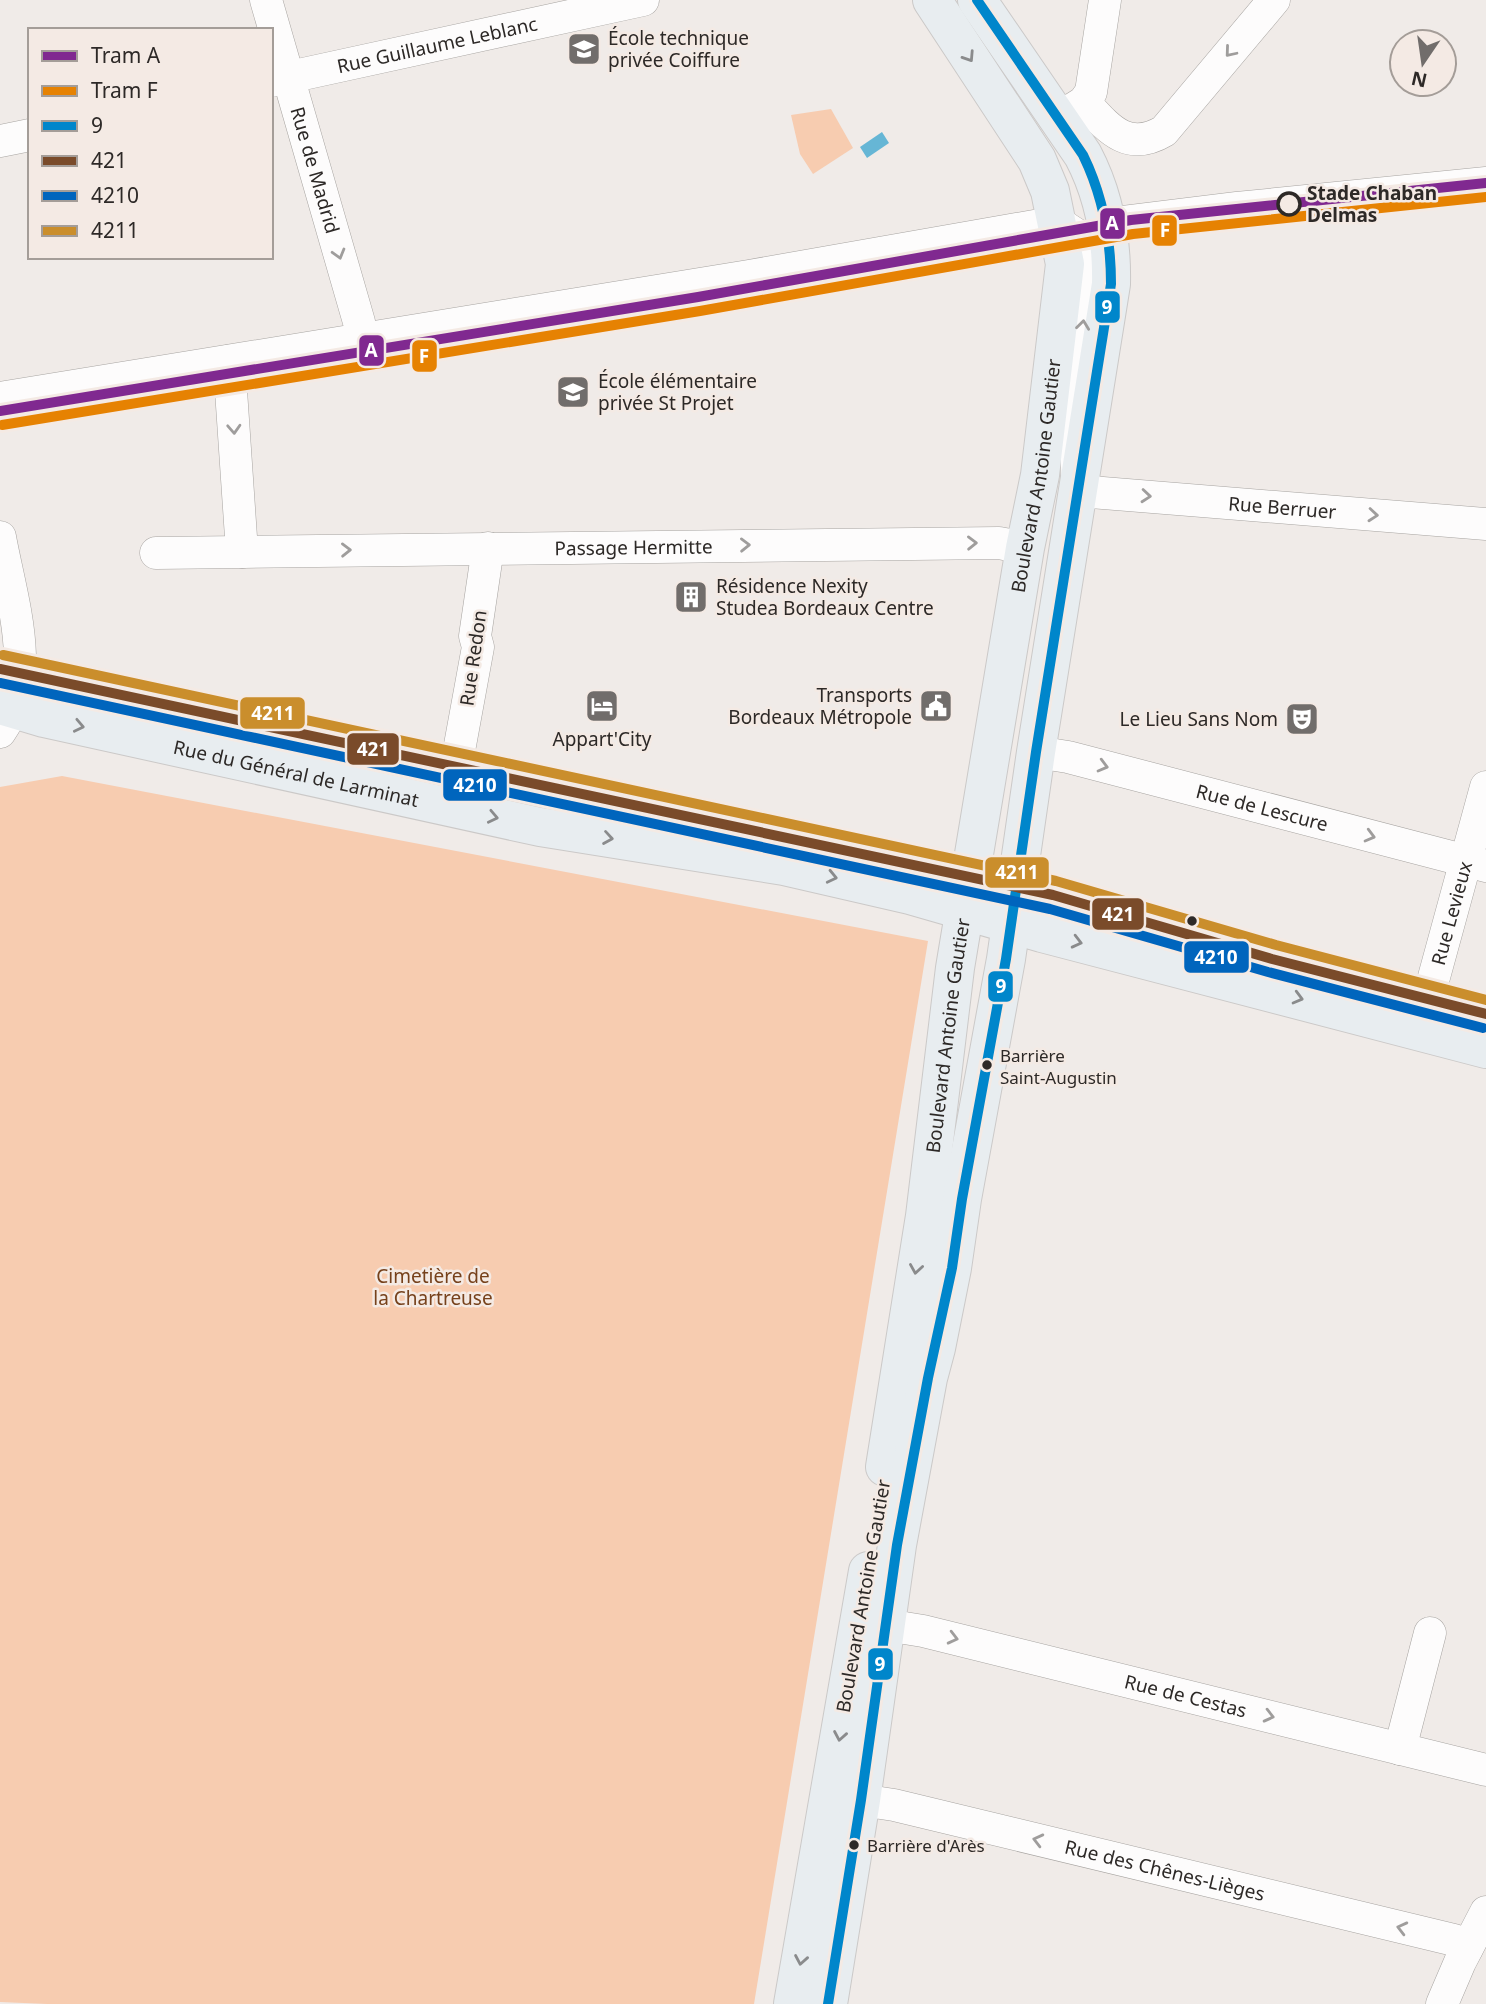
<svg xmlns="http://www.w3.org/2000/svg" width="1486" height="2004" font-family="'Noto Sans',sans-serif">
	<rect width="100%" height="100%" fill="#f0ebe8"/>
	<!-- green -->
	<g fill="#f7ccb0">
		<path d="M831 109 853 148 813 174 800 154 791 115Z"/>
		<path d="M62 776 928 941 754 2004H47L0 2002V787Z"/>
	</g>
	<!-- water -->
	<path fill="#66b6d5" d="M882 132 889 143 867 158 860 147Z"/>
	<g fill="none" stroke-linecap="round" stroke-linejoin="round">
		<defs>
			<g id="minor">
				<path id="s1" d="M266 0 359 322 362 340"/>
				<path id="s2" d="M271 81 643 0"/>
				<path d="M1084 102C1108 128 1127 153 1164 131L1274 0"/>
				<path d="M1068 112 1084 102 1091 92 1105 0"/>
				<path d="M0 141 30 135"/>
				<path d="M1107 224 1237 208 1486 183"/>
				<path id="s3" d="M229 361 242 552 999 543 1025 548"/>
				<path id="s4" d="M0 398 749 276 1057 222 1077 235 1087 261 1086 296 1074 392 1078 491 1486 524"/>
				<path d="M0 537C11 598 39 677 0 732"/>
				<path d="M156 553 242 552"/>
				<path id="s5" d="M1036 752 1068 757 1486 866"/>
				<path d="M456 767 478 647 475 636 488 548"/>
				<path id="s6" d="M1428 999 1486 787"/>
				<path id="s7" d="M886 1625 923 1631 1486 1770"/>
				<path d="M1400 1749 1430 1633"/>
				<path id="s8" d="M861 1800 894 1805 1454 1940 1467 1948"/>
				<path d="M1442 2004 1460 1962 1486 1912"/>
			</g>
			<g id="major">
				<path d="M0 669 1053 895 1272 959 1486 1014"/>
				<path id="s9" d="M0 705 44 718 540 827 784 866 910 895 1042 933 1486 1049"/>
				<path id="s10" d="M885 1467 925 1216 955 968 1025 548 1040 475 1065 264 1050 191 1037 160 932 0"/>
				<path d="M793 2004 868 1571"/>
				<path d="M828 2004 861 1800 897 1545 928 1378 936 1348 952 1268 962 1199 1006 959 1036 752 1111 284C1112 239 1104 195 1083 155L977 0"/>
			</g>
		</defs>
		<!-- minor casing -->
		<use href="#minor" stroke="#a7a4a1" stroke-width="33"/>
		<!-- major casing -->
		<use href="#major" stroke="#cbc9c8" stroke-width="40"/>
		<!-- minor -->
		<use href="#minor" stroke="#fdfcfc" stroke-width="32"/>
		<!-- major -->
		<use href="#major" stroke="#e8edf0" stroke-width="38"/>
		<defs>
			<path id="bus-1" d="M828 2004 861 1800 897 1545 928 1378 952 1268 962 1199 1006 959 1036 752 1111 284C1111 238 1103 196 1083 155L977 0"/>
			<path id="bus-2" d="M0 669 1053 895 1272 959 1486 1014"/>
			<path id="bus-3" d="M0 683 1050 909 1268 972 1483 1028"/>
			<path id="bus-4" d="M3 655 1056 881 1276 945 1486 1000"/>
		</defs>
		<!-- bus-1 casing -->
		<use href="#bus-1" stroke="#f4eae4" stroke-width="16"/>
		<!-- bus-2 casing -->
		<use href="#bus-2" stroke="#f4eae4" stroke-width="16"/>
		<!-- bus-3 casing -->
		<use href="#bus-3" stroke="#f4eae4" stroke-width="16"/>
		<!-- bus-4 casing -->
		<use href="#bus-4" stroke="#f4eae4" stroke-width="16"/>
		<!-- bus-1 -->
		<use href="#bus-1" stroke="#0086cb" stroke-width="10"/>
		<!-- bus-2 -->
		<use href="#bus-2" stroke="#7a4b2a" stroke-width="10"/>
		<!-- bus-3 -->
		<use href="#bus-3" stroke="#0065bd" stroke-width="10"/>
		<!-- bus-4 -->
		<use href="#bus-4" stroke="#ca8e2c" stroke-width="10"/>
		<defs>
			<path id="tram-1" d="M0 411 698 297 1131 220 1486 183"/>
			<path id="tram-2" d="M2 425 700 311 1133 234 1486 197"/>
		</defs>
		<!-- tram-1 casing -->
		<use href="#tram-1" stroke="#f4eae4" stroke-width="16"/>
		<!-- tram-2 casing -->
		<use href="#tram-2" stroke="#f4eae4" stroke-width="16"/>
		<!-- tram-1 -->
		<use href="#tram-1" stroke="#802990" stroke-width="10"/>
		<!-- tram-2 -->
		<use href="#tram-2" stroke="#e68202" stroke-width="10"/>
	</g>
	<!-- one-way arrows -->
	<defs><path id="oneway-chevron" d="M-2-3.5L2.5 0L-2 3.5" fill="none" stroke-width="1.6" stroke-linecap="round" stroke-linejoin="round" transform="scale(1.75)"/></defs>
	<g stroke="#9f9d9c">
		<use href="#oneway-chevron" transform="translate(1230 52) rotate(130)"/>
		<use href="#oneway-chevron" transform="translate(339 254) rotate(74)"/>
		<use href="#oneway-chevron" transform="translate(1083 325) rotate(-83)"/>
		<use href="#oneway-chevron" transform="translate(234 429) rotate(87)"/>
		<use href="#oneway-chevron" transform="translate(1146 496) rotate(5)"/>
		<use href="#oneway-chevron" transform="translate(1373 515) rotate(5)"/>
		<use href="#oneway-chevron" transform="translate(972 543) rotate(-1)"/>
		<use href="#oneway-chevron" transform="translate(745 545) rotate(-1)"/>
		<use href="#oneway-chevron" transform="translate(346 550) rotate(-1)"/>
		<use href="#oneway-chevron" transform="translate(1103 766) rotate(15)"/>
		<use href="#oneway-chevron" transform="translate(1370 836) rotate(15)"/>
		<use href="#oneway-chevron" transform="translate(953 1638) rotate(14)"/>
		<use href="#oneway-chevron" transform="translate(1269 1716) rotate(14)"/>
		<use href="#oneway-chevron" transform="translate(1038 1840) rotate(-166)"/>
		<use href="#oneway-chevron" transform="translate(1402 1928) rotate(-166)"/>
	</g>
	<g stroke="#8a8b8c">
		<use href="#oneway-chevron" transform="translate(969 57) rotate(57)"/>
		<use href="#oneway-chevron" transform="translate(79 726) rotate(12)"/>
		<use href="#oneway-chevron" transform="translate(493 817) rotate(12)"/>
		<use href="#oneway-chevron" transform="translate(608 838) rotate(9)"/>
		<use href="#oneway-chevron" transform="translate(832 877) rotate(13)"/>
		<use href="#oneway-chevron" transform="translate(1077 942) rotate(14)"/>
		<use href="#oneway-chevron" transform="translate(1298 998) rotate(15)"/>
		<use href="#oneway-chevron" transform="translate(916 1269) rotate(99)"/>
		<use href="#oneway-chevron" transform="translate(840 1736) rotate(100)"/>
		<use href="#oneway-chevron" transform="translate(801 1960) rotate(100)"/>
	</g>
	<!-- icons -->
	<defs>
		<symbol id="school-square" viewBox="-11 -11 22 22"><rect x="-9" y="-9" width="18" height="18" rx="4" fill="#716d6b" stroke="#f4eae4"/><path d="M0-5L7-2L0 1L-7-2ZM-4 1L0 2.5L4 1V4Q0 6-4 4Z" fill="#fff"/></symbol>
		<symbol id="building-square" viewBox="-11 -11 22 22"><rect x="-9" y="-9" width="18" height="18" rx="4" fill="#716d6b" stroke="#f4eae4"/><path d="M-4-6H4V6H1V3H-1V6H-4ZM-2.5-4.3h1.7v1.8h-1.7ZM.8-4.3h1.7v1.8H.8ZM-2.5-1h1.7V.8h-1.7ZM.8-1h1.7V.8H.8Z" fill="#fff"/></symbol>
		<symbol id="hotel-square" viewBox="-11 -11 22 22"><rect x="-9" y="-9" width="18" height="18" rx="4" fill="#716d6b" stroke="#f4eae4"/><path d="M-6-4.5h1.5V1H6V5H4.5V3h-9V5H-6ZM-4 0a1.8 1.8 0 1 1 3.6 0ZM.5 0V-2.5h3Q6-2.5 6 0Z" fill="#fff"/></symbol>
		<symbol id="civic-square" viewBox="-11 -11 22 22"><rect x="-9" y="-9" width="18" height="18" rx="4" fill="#716d6b" stroke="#f4eae4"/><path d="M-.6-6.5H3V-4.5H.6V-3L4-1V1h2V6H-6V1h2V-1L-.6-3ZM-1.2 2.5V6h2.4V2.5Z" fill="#fff"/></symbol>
		<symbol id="theatre-square" viewBox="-11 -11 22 22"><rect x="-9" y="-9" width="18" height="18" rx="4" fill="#716d6b" stroke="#f4eae4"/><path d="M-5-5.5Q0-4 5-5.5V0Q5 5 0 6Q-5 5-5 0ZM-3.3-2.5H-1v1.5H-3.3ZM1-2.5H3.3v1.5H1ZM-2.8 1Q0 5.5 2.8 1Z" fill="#fff"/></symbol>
	</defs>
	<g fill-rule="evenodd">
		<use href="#school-square" x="565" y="30" width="38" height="38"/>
		<use href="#school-square" x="554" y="373" width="38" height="38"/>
		<use href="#building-square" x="672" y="578" width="38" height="38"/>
		<use href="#hotel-square" x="583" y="687" width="38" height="38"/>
		<use href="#civic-square" x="917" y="687" width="38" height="38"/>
		<use href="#theatre-square" x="1283" y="700" width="38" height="38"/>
	</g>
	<!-- markers -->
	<circle fill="#f4eae4" stroke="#2d2927" stroke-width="3.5" cx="1289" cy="204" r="11"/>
	<g fill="#2d2927" stroke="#f4eae4" stroke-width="2.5">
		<circle cx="1192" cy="921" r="6"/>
		<circle cx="987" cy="1065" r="6"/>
		<circle cx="854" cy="1845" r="6"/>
	</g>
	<g text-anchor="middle" stroke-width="5" stroke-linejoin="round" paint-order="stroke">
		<!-- bus labels -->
		<g font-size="17" fill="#2d2927" stroke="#f4eae4" text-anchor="start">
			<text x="1000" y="1062">Barrière<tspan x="1000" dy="22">Saint-Augustin</tspan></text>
			<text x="867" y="1852">Barrière d'Arès</text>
		</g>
		<!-- poi labels -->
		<g font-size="19" fill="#2d2927" stroke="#f4eae4" text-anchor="start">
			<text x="608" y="45">École technique<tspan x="608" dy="22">privée Coiffure</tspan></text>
			<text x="598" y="388">École élémentaire<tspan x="598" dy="22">privée St Projet</tspan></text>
			<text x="716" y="593">Résidence Nexity<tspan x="716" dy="22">Studea Bordeaux Centre</tspan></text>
			<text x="912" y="702" text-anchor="end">Transports<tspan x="912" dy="22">Bordeaux Métropole</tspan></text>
			<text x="1278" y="726" text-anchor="end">Le Lieu Sans Nom</text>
			<text x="602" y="746" text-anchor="middle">Appart'City</text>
		</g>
		<!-- street labels -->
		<g font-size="19" fill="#2d2927" stroke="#f4eae4">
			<text dy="7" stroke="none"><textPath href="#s2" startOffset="170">Rue Guillaume Leblanc</textPath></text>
			<text dy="7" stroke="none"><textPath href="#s1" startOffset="177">Rue de Madrid</textPath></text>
			<text dy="7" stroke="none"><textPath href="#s10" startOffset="1003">Boulevard Antoine Gautier</textPath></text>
			<text dy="7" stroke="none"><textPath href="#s4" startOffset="1559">Rue Berruer</textPath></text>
			<text dy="7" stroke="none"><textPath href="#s3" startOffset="583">Passage Hermitte</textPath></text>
			<text transform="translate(473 658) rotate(-82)" y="7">Rue Redon</text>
			<text dy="7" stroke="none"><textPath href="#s9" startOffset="304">Rue du Général de Larminat</textPath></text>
			<text dy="7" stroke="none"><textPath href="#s5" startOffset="233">Rue de Lescure</textPath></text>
			<text dy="7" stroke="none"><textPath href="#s6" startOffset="89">Rue Levieux</textPath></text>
			<text dy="7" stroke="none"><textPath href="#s10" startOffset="436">Boulevard Antoine Gautier</textPath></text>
			<text transform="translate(863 1596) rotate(-80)" y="7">Boulevard Antoine Gautier</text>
			<text dy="7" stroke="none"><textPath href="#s7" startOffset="308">Rue de Cestas</textPath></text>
			<text dy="7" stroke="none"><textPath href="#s8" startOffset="312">Rue des Chênes-Lièges</textPath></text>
		</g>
		<!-- stop labels -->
		<g font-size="19" font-weight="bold" fill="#2d2927" stroke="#f4eae4" text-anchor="start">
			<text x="1307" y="200">Stade Chaban<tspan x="1307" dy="22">Delmas</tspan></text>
		</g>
		<!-- park labels -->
		<g font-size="19" fill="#76411b" stroke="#f4eae4">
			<text x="433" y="1283">Cimetière de<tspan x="433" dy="22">la Chartreuse</tspan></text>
		</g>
	</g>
	<g stroke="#f4eae4" stroke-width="2.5">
		<rect x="1099" y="207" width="27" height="33" rx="7" fill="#802990"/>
		<rect x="1151" y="214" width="27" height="33" rx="7" fill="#e68202"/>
		<rect x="1094" y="290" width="27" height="34" rx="7" fill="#0086cb"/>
		<rect x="358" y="334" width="27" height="33" rx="7" fill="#802990"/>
		<rect x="411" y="339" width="27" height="34" rx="7" fill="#e68202"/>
		<rect x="239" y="696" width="67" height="34" rx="7" fill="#ca8e2c"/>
		<rect x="346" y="732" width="54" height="34" rx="7" fill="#7a4b2a"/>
		<rect x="442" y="768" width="66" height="34" rx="7" fill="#0065bd"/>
		<rect x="984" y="856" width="66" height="33" rx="7" fill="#ca8e2c"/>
		<rect x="1091" y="897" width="54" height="34" rx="7" fill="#7a4b2a"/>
		<rect x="1183" y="940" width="67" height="34" rx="7" fill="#0065bd"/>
		<rect x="987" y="970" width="27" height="33" rx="7" fill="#0086cb"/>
		<rect x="867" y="1647" width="27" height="34" rx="7" fill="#0086cb"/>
	</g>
	<g font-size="19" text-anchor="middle" font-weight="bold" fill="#fff">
		<text x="1112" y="230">A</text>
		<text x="1165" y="237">F</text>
		<text x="1107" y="314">9</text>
		<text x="371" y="357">A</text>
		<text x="424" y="363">F</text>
		<text x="273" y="720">4211</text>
		<text x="373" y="756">421</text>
		<text x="475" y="792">4210</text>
		<text x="1017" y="879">4211</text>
		<text x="1118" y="921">421</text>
		<text x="1216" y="964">4210</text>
		<text x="1001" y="993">9</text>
		<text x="880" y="1671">9</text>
	</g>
	<!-- legend -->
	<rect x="28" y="28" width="245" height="231" fill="#f4eae4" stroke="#a49d98" stroke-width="2"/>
	<rect x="42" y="51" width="35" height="10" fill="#802990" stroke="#a49d98" stroke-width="2"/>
	<text x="91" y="63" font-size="21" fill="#2d2927">Tram A</text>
	<rect x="42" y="86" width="35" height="10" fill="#e68202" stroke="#a49d98" stroke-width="2"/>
	<text x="91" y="98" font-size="21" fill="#2d2927">Tram F</text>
	<rect x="42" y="121" width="35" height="10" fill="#0086cb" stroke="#a49d98" stroke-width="2"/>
	<text x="91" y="133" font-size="21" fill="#2d2927">9</text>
	<rect x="42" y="156" width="35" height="10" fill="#7a4b2a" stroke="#a49d98" stroke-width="2"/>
	<text x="91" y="168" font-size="21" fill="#2d2927">421</text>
	<rect x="42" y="191" width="35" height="10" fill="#0065bd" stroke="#a49d98" stroke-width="2"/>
	<text x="91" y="203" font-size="21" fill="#2d2927">4210</text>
	<rect x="42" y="226" width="35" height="10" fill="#ca8e2c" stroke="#a49d98" stroke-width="2"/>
	<text x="91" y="238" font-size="21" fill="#2d2927">4211</text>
	<!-- north arrow -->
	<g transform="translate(1423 63) rotate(193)"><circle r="33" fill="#f4eae4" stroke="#a49d98" stroke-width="2"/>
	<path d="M0-5L12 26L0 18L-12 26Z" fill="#716d6b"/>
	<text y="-10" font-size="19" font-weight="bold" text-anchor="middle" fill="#2d2927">N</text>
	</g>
</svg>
